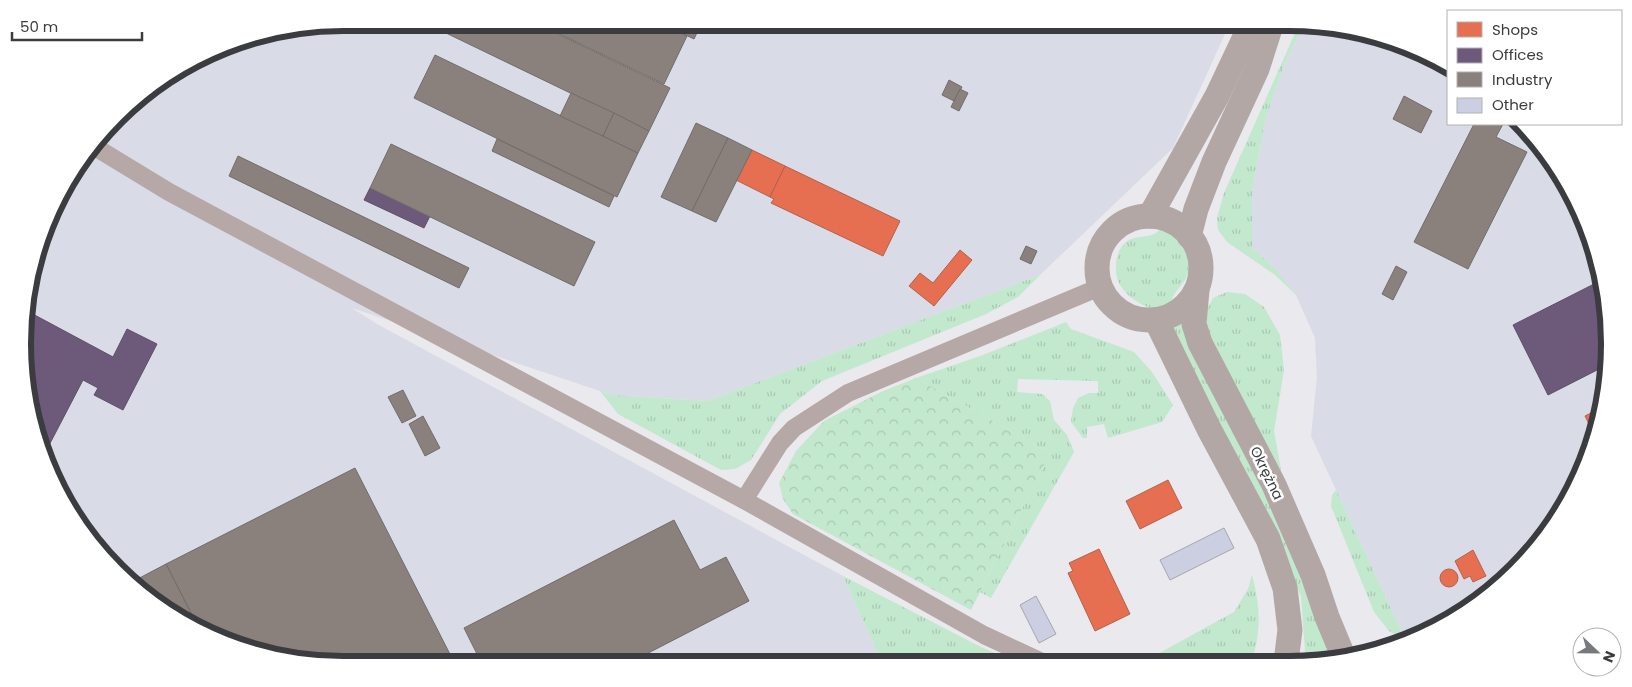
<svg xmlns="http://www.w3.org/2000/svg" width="1632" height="687" font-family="Poppins,sans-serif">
	<defs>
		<pattern id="grass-tufts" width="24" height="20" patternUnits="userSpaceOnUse" patternTransform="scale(1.25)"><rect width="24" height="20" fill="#c2e8ce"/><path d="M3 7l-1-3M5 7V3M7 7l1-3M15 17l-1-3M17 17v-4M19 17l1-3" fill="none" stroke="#a8c8b2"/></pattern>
		<pattern id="forest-crowns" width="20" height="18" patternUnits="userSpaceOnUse" patternTransform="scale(1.25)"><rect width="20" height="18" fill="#c2e8ce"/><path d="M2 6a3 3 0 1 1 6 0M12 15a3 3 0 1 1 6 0" fill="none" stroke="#a8c8b2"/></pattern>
	</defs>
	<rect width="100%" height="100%" fill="#e9e9ee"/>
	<!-- built -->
	<g fill="#d9dbe6">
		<path d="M344 22 1230 23 1173 148 1040 275 708 401 612 395 352 308 377 324 843 576 882 662 344 664 240 647 132 585 65 504 29 406V281L65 183 132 102 240 40Z"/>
		<path d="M1304 25 1392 40 1448 72V124H1517L1577 202 1609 323 1592 447 1555 522 1500 585 1412 640 1406 641 1311 436 1317 377 1315 338 1296 295 1275 268 1252 248V191L1265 120 1285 63Z"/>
	</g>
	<!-- grass -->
	<g fill="url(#grass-tufts)">
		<path d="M1299 24 1304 25 1285 63 1265 120 1252 191V248L1275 268 1296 295 1275 275 1227 242 1218 230 1217 218 1224 193Z"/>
		<path d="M1162 227C1182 235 1196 257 1186 278 1181 288 1172 292 1171 305 1155 317 1127 299 1119 283 1114 272 1115 256 1122 246 1132 234 1142 239 1154 234 1157 233 1160 229 1162 227Z"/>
		<path d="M1040 275 1018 297 986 314 822 381 780 414 751 460 735 469 721 470 618 414 600 391 612 395 708 401Z"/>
		<path d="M1227 292 1245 294 1264 307 1280 335 1284 370 1274 431 1281 470 1278 472 1206 333 1207 310 1213 298Z"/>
		<path d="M1181 321 1290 546 1334 661 1303 662 1305 651 1301 596 1172 326Z"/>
		<path d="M1066 322 1071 329 1134 352 1152 372 1173 405 1162 422 1108 438 1104 424 1087 427V438H1083L1071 422 1073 408 1078 398 1089 393H1098V381L1018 379 1017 392 1042 394 1050 401 1054 420 1067 435 1074 452 991 598 980 592 1050 453 916 378 983 355Z"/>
		<path d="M1336 490 1406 641 1389 631 1374 612 1331 506 1332 495Z"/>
		<path d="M1252 575C1260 605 1262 633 1251 662H1143L1234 612 1248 589Z"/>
		<path d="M843 576 979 646 1017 663H881L882 662Z"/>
	</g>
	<!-- forest -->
	<path fill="url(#forest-crowns)" d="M916 378 1050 453 971 610 793 514 783 499 779 483 796 451 824 421 881 392Z"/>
	<!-- shops -->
	<g fill="#e76f51" stroke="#b3604c">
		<path d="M752 150 785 166 770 197 736 180Z"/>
		<path d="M785 166 900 221 883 256 771 203 774 199 770 197Z"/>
		<path d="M960 250 972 260 934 306 909 286 920 273 933 283Z"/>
		<path d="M1597 410 1594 434 1585 416Z"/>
		<path d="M1168 480 1182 508 1140 529 1126 501Z"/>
		<path d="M1099 549 1130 614 1095 631 1068 573 1073 571 1069 563Z"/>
		<path d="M1473 550 1486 576 1473 582 1470 576 1464 579 1455 561Z"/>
		<circle cx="1449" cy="578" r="9"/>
	</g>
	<!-- offices -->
	<g fill="#6d597a" stroke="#5e5068">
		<path d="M370 188 430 216 424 228 364 200Z"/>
		<path d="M1598 282 1609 323 1603 367 1548 395 1513 325Z"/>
		<path d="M29 312 113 357 127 329 157 344 123 410 94 395 98 388 83 380 46 451 29 406Z"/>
	</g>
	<!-- industry -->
	<g fill="#8a817c" stroke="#726c6a">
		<path d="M451 22H533L670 88 649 131 446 33Z"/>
		<path d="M535 22H659L687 36 664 84Z"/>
		<path d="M659 22H702L694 39Z"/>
		<path d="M435 55 638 153 617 197 414 98Z"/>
		<path d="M949 80 962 87 954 101 942 95Z"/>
		<path d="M960 89 968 93 959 111 951 107Z"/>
		<path d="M571 93 614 113 603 136 560 116Z"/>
		<path d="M1404 96 1432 111 1421 133 1393 119Z"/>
		<path d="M614 113 649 131 638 153 603 136Z"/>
		<path d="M696 123 728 138 692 211 661 197Z"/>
		<path d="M1474 124H1503L1496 137 1527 152 1468 269 1414 242Z"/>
		<path d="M728 138 752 150 716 222 692 211Z"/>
		<path d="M497 139 614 196 609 207 492 151Z"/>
		<path d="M391 144 595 242 574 286 370 188Z"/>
		<path d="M238 156 469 268 459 288 229 176Z"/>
		<path d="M1026 246 1037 251 1031 264 1020 259Z"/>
		<path d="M1396 266 1407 272 1393 300 1382 294Z"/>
		<path d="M403 390 416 416 402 423 388 397Z"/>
		<path d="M423 416 440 448 425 456 409 424Z"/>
		<path d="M355 468 455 664H344L240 647 195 621 166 564Z"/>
		<path d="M674 520 700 570 726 557 749 601 627 664H482L464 628Z"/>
		<path d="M166 564 195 621 130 583Z"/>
	</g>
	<!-- building -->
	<g fill="#cccfe1" stroke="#a6a6aa">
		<path d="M1224 528 1234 548 1170 580 1160 560Z"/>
		<path d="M1036 596 1056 634 1039 643 1020 605Z"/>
	</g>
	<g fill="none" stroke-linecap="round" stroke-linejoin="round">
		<!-- street -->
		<g stroke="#b5a8a6" stroke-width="18">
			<path d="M95 147 169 192 744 500 984 635 1044 663"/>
			<path d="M744 500 780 443 794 428 848 393 1100 287"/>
		</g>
		<!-- secondary -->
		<g stroke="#b3a7a5" stroke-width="25">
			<path d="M1150 216 1217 96 1252 22"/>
			<circle cx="1149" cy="268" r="52"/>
			<path d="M1189 236 1196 209 1214 162 1257 69 1272 22"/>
			<path d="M1197 290 1194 324 1200 343 1274 485 1313 575 1327 617 1344 658"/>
			<path d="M1156 320 1209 429 1268 539 1285 588 1290 630 1286 662"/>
		</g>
	</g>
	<g text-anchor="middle" stroke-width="5" stroke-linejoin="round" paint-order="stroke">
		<!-- street labels -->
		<g font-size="14" fill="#3b3c3f" stroke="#fff">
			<text transform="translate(1267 473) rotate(64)" y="5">Okrężna</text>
		</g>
	</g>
	<!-- crop -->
	<path d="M0 0H1632V687H0ZM343 31H1289A312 312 0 0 1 1601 343V344A312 312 0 0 1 1289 656H343A312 312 0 0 1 31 344V343A312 312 0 0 1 343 31Z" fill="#fff" fill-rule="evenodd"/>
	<path fill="none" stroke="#3b3c3f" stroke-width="6" d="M343 31H1289A312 312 0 0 1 1601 343V344A312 312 0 0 1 1289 656H343A312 312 0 0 1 31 344V343A312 312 0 0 1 343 31Z"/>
	<!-- legend -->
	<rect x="1447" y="10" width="175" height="115" fill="#ffffff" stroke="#b1b1b2"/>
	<rect x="1457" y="22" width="25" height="15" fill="#e76f51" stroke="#b1b1b2"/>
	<text x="1492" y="35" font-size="15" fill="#3b3c3f">Shops</text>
	<rect x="1457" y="48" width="25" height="15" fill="#6d597a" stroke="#b1b1b2"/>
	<text x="1492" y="60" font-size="15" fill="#3b3c3f">Offices</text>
	<rect x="1457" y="72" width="25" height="15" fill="#8a817c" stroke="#b1b1b2"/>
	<text x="1492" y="85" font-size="15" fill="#3b3c3f">Industry</text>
	<rect x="1457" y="98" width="25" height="15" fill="#cccfe1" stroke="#b1b1b2"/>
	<text x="1492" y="110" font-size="15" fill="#3b3c3f">Other</text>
	<!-- north arrow -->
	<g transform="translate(1597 652) rotate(112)"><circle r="24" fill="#ffffff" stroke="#b1b1b2"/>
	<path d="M0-4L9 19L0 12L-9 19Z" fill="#78797c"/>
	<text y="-8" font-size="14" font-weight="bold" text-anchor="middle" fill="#3b3c3f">N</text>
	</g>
	<!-- scale -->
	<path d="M12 32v8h130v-8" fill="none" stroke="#3b3c3f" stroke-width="2.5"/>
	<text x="20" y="32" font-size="15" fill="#3b3c3f" stroke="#ffffff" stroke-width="4" paint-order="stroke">50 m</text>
</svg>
